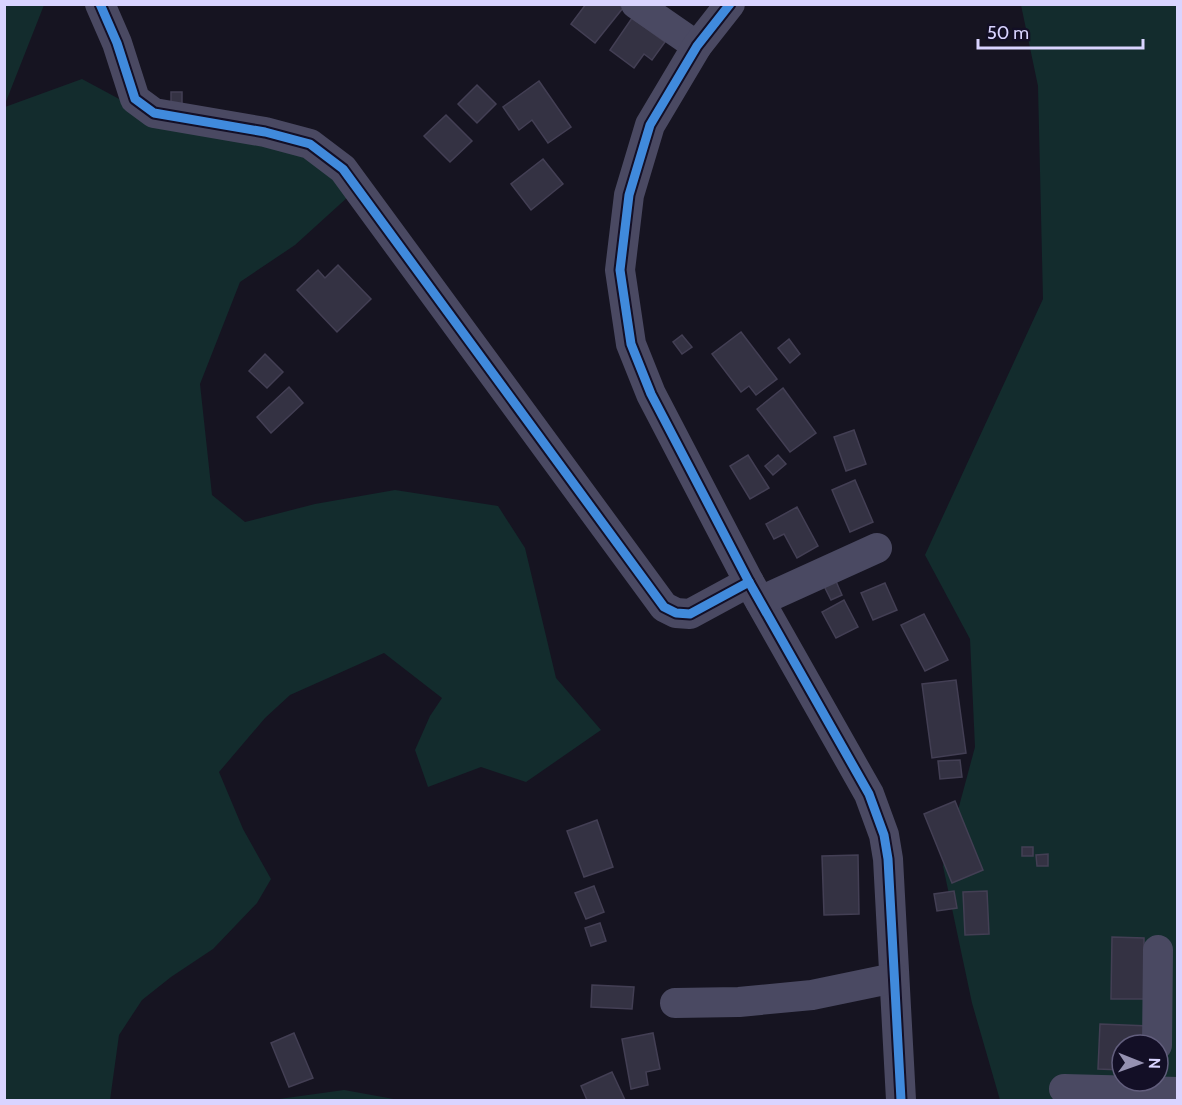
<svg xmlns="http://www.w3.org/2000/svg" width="1182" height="1105" font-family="Cabin,sans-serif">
	<rect width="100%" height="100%" fill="#161421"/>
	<!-- green -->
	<g fill="#132c2d" fill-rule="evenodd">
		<path d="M5 4 44 5 5 104 4 5Z"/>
		<path d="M1021 5H1177V1100H1000L972 1003 943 866 975 747 970 639 925 555 1043 299 1038 86ZM1122 1045H1158V1081H1122Z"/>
		<path d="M82 79 149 115 317 160 349 196 295 245 240 282 200 384 212 495 245 522 315 504 395 490 498 506 525 548 556 678 601 730 526 782 481 767 428 787 415 750 430 716 442 698 384 653 290 695 265 718 219 772 243 829 271 879 257 903 213 949 171 977 142 1000 119 1035 110 1100H5V107Z"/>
		<path d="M344 1090 399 1100H272Z"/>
	</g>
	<!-- building -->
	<g fill="#343243" stroke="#433f54" stroke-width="1.5">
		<path d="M586 4H619L623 8 595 43 571 24Z"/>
		<path d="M632 18 665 42 652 60 644 54 634 68 610 50Z"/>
		<path d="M539 81 571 127 548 143 532 120 519 130 503 107Z"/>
		<path d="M477 85 496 104 477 123 458 104Z"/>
		<rect x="171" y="92" width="11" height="14"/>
		<path d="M446 115 472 141 450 162 424 136Z"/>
		<path d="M543 159 563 184 531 210 511 184Z"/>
		<path d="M338 265 371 299 337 332 297 290 318 270 325 278Z"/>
		<path d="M741 332 777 379 756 395 749 386 741 392 712 354Z"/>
		<path d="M682 335 692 347 682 354 673 342Z"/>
		<path d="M789 339 800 354 790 363 778 348Z"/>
		<path d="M265 354 283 372 267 388 249 371Z"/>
		<path d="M289 387 303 403 271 433 257 417Z"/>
		<path d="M783 388 816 433 790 452 757 409Z"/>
		<path d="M854 430 866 464 846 471 834 437Z"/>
		<path d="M748 455 769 488 750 499 730 466Z"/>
		<path d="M778 455 786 464 773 475 765 466Z"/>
		<path d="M855 480 873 522 850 532 832 490Z"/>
		<path d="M797 507 818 546 797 558 784 534 774 539 766 524Z"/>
		<path d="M835 579 842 595 831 600 823 584Z"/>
		<path d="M885 583 897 610 873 620 861 593Z"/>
		<path d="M844 600 858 627 836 638 822 612Z"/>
		<path d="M924 614 948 660 925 671 901 625Z"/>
		<path d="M956 680 966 753 932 758 922 684Z"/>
		<path d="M960 760 962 777 940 779 938 761Z"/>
		<path d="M955 801 983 870 952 883 924 814Z"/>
		<path d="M597 820 613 867 584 877 567 831Z"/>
		<rect x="1022" y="847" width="11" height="9"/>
		<path d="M1048 854V866H1037L1036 855Z"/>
		<path d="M858 855 859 914 824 915 822 856Z"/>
		<path d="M594 886 604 912 586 919 575 893Z"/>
		<path d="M954 891 957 908 937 911 934 894Z"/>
		<path d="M987 891 989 934 965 935 963 892Z"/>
		<path d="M600 923 606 941 591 946 585 928Z"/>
		<path d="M1112 937 1144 938V999H1111Z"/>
		<path d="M592 985 634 987 632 1009 591 1007Z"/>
		<path d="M1100 1024 1149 1026 1148 1045H1122V1070L1098 1069Z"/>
		<path d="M294 1033 313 1078 289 1087 271 1043Z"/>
		<path d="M653 1033 660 1069 646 1072 648 1085 631 1089 622 1039Z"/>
		<path d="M612 1072 625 1100H587L581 1086Z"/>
	</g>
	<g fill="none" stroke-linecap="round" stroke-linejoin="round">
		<!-- minor -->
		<g stroke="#4a4962" stroke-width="30">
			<path d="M100 4 117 43 135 99 154 113 265 132 310 144 343 169 664 607 676 613 690 614 749 582"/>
			<path d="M636 4 697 46"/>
			<path d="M730 4 697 46 650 125 629 195 620 270 631 344 651 394 749 582 869 794 884 835 888 859 901 1100"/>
			<path d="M760 601 877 548"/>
			<path d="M675 1003 739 1002 812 995 894 978"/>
			<path d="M1157 1045 1158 950"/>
			<path d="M1064 1089 1178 1092"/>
		</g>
		<defs>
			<g id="cycleway">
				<path d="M100 4 117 43 135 99 154 113 265 132 310 144 343 169 664 607 676 613 690 614 749 582"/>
				<path d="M730 4 697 46 650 125 629 195 620 270 631 344 651 394 749 582 869 794 884 835 888 859 901 1100"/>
			</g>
		</defs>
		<!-- cycleway casing -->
		<use href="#cycleway" stroke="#130f26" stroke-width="13"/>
		<!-- cycleway -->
		<use href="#cycleway" stroke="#408adc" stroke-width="9"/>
	</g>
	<!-- border -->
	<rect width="1182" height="1105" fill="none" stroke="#d9d4ff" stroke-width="12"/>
	<!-- north arrow -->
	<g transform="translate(1140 1063) rotate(91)"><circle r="28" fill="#130f26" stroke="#625e7d" stroke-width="1.5"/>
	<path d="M0-4.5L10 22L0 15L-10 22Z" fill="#9591b1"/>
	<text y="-9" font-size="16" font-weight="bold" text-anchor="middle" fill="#d9d4ff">N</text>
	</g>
	<!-- scale -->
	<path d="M978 39v9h165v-9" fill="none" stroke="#d9d4ff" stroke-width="3"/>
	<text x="987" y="39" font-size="18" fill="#d9d4ff" stroke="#130f26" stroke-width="4.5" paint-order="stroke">50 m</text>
</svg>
